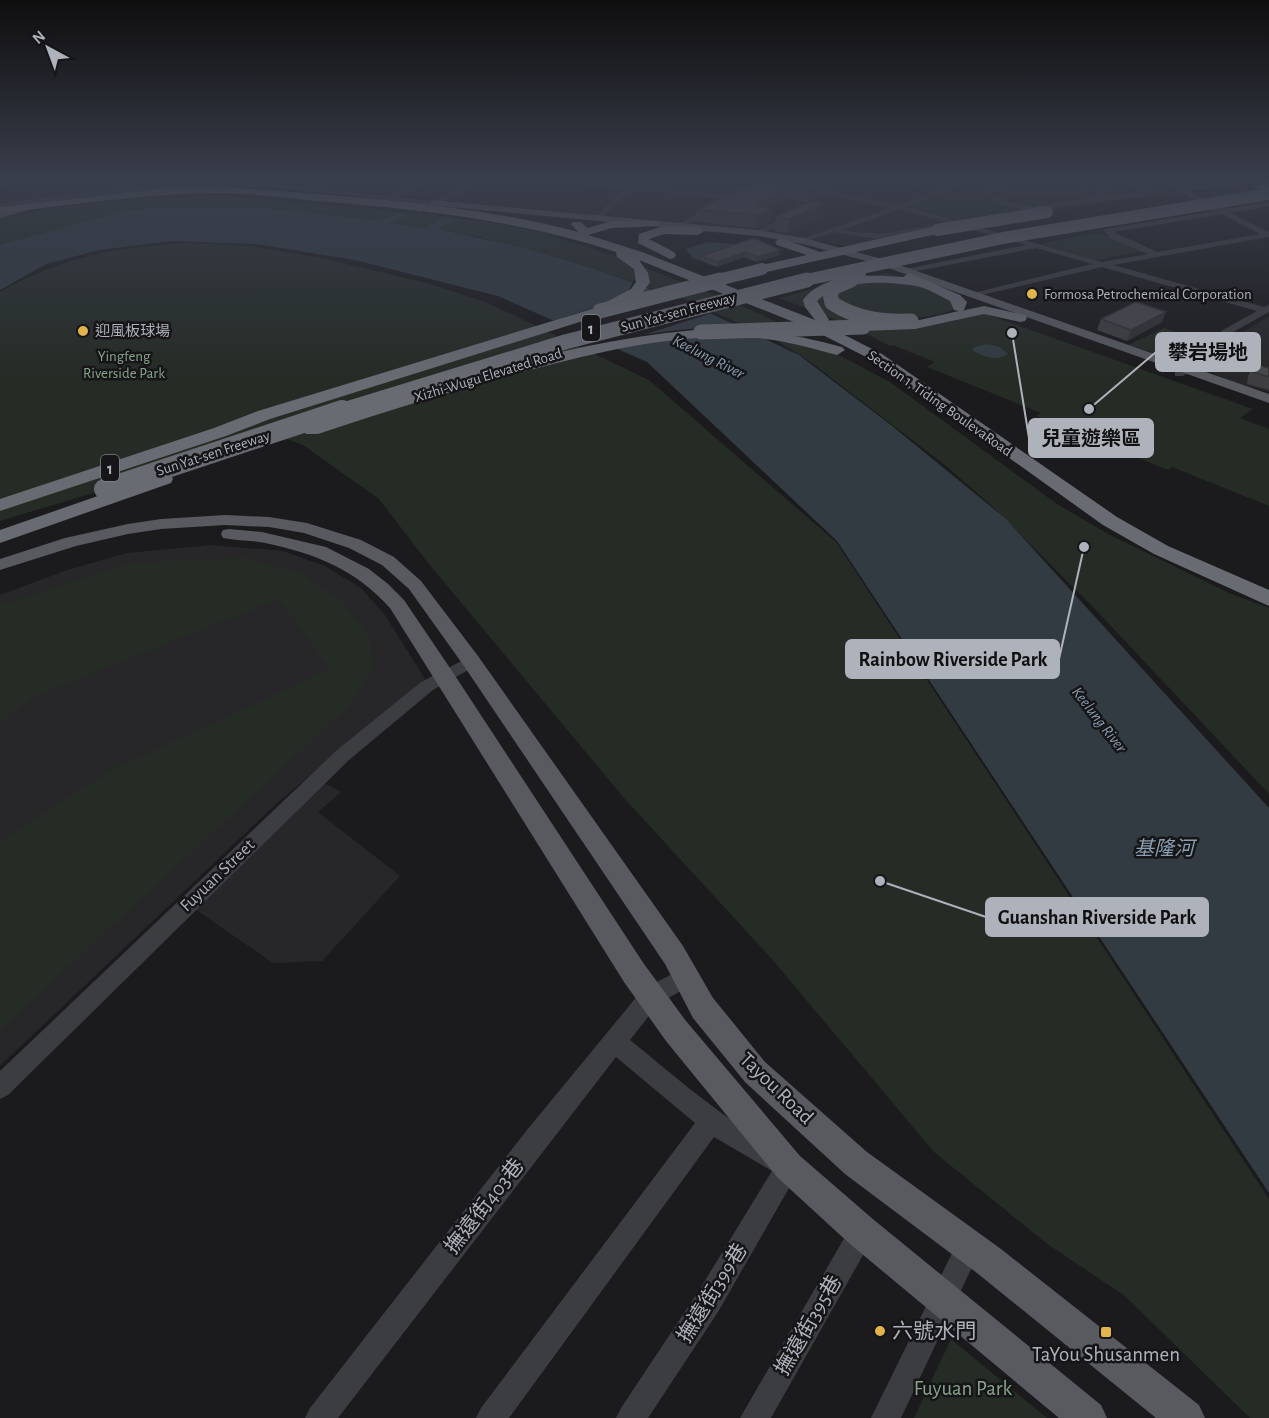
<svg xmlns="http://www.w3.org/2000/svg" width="1269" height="1418" font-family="'Alegreya Sans','Noto Sans TC',sans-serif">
	<rect width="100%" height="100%" fill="#1b1a1c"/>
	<!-- built -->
	<g fill="#272729">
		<path d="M0 179H1254L958 225 849 246 724 227 258 182H204L165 185 0 203Z"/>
		<path d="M1269 316V392L1241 385 1205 370 1218 362 1240 334Z"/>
		<path d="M211 545 283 551 325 566 361 588 385 615 425 679 277 803 0 1066V595L67 570 127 553Z"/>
		<path d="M324 783 341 792 318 812 400 876 322 961 273 963 192 907Z"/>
	</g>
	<!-- green -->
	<g fill="#252c26">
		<path d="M962 179H979L984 189 1000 195 1084 196 1092 192 1089 179H1148L1177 193 1090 203 969 224 910 208 963 185Z"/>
		<path d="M217 196 425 214 500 224 543 233 620 258 717 296 763 315 890 382 1057 504 1110 535 1229 593 1269 608V794L1094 608 993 507 946 466 809 361 777 341 694 303 601 271 480 237 432 228 258 207H198L0 245V218L53 208 134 199Z"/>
		<path d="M1098 232 1143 251 1096 260 1040 244Z"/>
		<path d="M188 243 250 246 321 258 430 284 488 303 649 380 836 542 1269 1199V1418H1250L1125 1296 1046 1243 934 1152 771 958 624 798 428 563 379 499 303 445 287 439 237 450 0 521V292C62 257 118 247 188 243Z"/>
		<path d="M886 273 944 293 960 307C913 327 888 315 841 305L837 295 854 281Z"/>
		<path d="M839 282 831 294 848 313 851 326 780 298Z"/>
		<path d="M980 312 1253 409 1240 418 1269 429V506L1172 467 1168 470 1036 416 1041 413 927 367 935 362 893 345 890 346 859 330C901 329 940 328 980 312Z"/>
		<path d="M1164 328 1208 342 1203 352 1185 362 1128 345Z"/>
		<path d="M247 558 301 574 343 603 370 638 372 668 348 707 0 1030V841L110 771 330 669 279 599 35 696 0 722V605L135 562Z"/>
		<path d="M951 1339 1047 1418H914Z"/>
	</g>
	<!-- water -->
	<g fill="#333b42">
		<path d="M198 207H258L380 221 400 213 409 214 391 223 425 228 443 218 454 219 437 229 520 247 601 271 693 305 799 355 891 425 1005 518 1269 808V1193L837 541 647 362 498 296 355 260 257 244 172 241 99 250 46 264 0 290V245L119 212 150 208Z"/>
		<path d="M708 242 749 245 701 260 693 258 686 249Z"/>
		<path d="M987 344 1000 347 1008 354C995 362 985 357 972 350L974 347Z"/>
	</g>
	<!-- pier -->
	<path fill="#1b1a1c" d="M634 280 642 283 635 293 674 295 715 312 646 334 687 329 746 327 715 334 606 347 549 322 614 301 628 291Z"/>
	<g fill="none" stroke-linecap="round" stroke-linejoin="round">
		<!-- minor -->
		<g fill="#3c3d41" fill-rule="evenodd">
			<path d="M44 179H69L0 186V182Z"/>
			<path d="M330 179H383L368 183 333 181Z"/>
			<path d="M429 179H437L395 197 434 201 480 179H488L419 213 416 209 427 204C365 198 303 188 241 187 160 186 80 198 0 207V203L121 189 212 183 290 185 387 196Z"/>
			<path d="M537 179 630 185 739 197 735 199 631 189 600 219 597 215 624 189 540 181Z"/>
			<path d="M762 179H773L898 205 936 191 881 179C903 179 932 194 953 184V179H959L958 186 907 207 1102 262 1148 254 1110 238 1104 231 1105 229 1215 211 1156 179H1164L1181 188 1269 179V181L1188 191 1224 209 1269 202V206L1230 213 1269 232V237L1113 265 1264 307 1269 305V312L1228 335 1216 354 1183 376H1175V372L1208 350 1221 331 1257 311 1102 267 973 297V293L1092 264 1036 248 907 273 906 271 910 268 1026 245 899 209 843 230 863 233H889L942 223 946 225 901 236 876 239 835 232 801 243V239L890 208ZM1222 214 1260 234 1157 252 1114 232Z"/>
			<path d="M981 179H987L993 188 997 189 1040 192 1082 190 1079 179H1085L1089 189 1084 194C1053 196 1018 199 988 190Z"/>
			<path d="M1090 179H1097L1107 187 1106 193 1097 197 1142 192 1118 179 1137 183 1150 192 1140 198 1099 201 1032 211 1003 206 985 193 990 192 1008 202 1032 207 1086 199 1101 191V188Z"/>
			<path d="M970 193 974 195 970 197 962 195Z"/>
			<path d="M711 206 718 208 682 228 675 226Z"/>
			<path d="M791 213 798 215 760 235 753 233Z"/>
			<path d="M471 656 477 657 479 661 477 665 433 690 349 760 8 1095 0 1099V1071L337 750 421 682Z"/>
			<path d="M686 967 694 970 697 977 694 984 659 1003 630 1040C670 1072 709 1107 753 1134 768 1144 794 1150 801 1167L718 1312 648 1418H616L621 1408 698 1292 772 1171 714 1137 509 1418H476L481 1408 695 1123 616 1057 338 1418H305L310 1408 527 1130 643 989Z"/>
			<path d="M862 1219 871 1223 875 1232 871 1241 771 1418H740L853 1223Z"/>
			<path d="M969 1233 978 1237 982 1246 901 1418H871L960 1237Z"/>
		</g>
		<!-- major -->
		<g fill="#585a60" fill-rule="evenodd">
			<path d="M433 200 757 230 804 238 882 259 1269 394V403L874 263 803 244 757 236 430 205V201Z"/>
			<path d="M38 202 41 203V207L0 218V212Z"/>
			<path d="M225 515 269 517 307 523 361 540 394 557 421 581 478 656 683 946 713 998 765 1062 867 1152 1001 1249 1199 1405 1205 1418H1156L977 1273 845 1174 745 1082 693 1018 665 964 464 666 409 589 382 565 349 548 304 533 269 527 225 525 161 529 128 534 76 546 0 570V559L65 538 128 524 161 519Z"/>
			<path d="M229 529 262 532 326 547 369 569 388 584 404 600 452 671 644 964 686 1021 800 1156 874 1220 1101 1405 1107 1418H1059L850 1244 778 1178 666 1041 624 982 390 608C355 569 316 554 265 543 251 540 237 541 223 538L221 534 223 530Z"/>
		</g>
		<!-- highway -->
		<g fill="#686b72" fill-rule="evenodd">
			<path d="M1269 182V188L1258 189 1253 186Z"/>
			<path d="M223 187C341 196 463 202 578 232L571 224 573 222H581L587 228 612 221H654L658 222V226L612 228 588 235 642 252 815 320 805 307 803 300C824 272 871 275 903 277L909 273 960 295 967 302 964 310 961 311 984 306 1025 315 1027 318 1025 321 1020 322 984 314 915 329 863 331 858 330 856 327 858 324 915 321 959 311 954 310 950 301C940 296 927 288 916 286 887 281 839 279 817 301L829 320 823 324 882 354 1117 517 1168 546 1269 590V606L1154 554 1103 525 872 360 811 329 639 260 648 273 650 282 641 295 605 314 270 419 226 436 0 511V499L214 428 258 411 595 308 631 289 636 282 634 269 617 257 616 252C519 220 418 209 317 201 285 198 253 193 222 193 148 193 73 205 0 213V207L161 189Z"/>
			<path d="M663 226 698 227 704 231 698 235 664 234 649 239 674 252 676 255 674 258 670 259 638 243 639 234Z"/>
			<path d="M937 226 941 227V233L762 273 756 269 757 266 807 255 777 245 775 242 781 238 820 252Z"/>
			<path d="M719 328C762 329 801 336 842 347L845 350 837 355C810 348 784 340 757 338 675 332 593 353 515 374 449 392 383 412 318 434H306L303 430 306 426C439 383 578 337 719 328Z"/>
			<path d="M164 473 171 475 173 479 171 483 0 543V530Z"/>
		</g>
		<!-- highway-bridge-far2 -->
		<g stroke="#686b72" stroke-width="12">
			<path d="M937 230 1047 212"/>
			<path d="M714 281 762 269"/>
			<path d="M801 281 1003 238 1269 194"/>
			<path d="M848 281 860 276"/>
		</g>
		<!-- highway-bridge-far1 -->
		<g stroke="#686b72" stroke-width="15">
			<path d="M851 280 835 287 830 293 832 303C857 319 882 322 911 321"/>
			<path d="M600 311 720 280"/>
			<path d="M701 332 863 327"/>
			<path d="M337 412 565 342 807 280"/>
		</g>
		<!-- highway-bridge -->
		<path stroke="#686b72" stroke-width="20" d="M104 489 342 410"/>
	</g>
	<!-- wall -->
	<g fill="#3e3e41">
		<path d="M807 179H843V183L831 189 825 187 824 196 813 201 822 217 788 233 774 231 776 217 806 202 785 198 770 208 771 209 770 221 756 228 696 222V210L807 181Z"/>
		<path d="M754 238 779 255 757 262 744 257 717 267 701 261V256Z"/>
		<path d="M1101 319 1162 322 1127 341 1097 330Z"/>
		<path d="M1254 364 1269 368V390L1247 384 1248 376Z"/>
	</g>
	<!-- shaded-wall -->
	<g fill="#323235">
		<path d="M832 179H843V183L831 189Z"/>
		<path d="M826 184 824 196 809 203 810 191Z"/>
		<path d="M787 186 785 198 765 211 771 209 770 221 756 228 757 205Z"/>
		<path d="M824 204 822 217 788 233 790 219Z"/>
		<path d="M780 250 779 255 757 262V257Z"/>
		<path d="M745 252 744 257 717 267V262Z"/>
		<path d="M1166 312 1162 322 1127 341 1131 330Z"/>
	</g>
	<!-- building -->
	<g fill="#48484c" stroke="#323235" stroke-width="1.5">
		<path d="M762 179H796L826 184 810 191 787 186 757 205 771 209 757 215 696 210Z"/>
		<path d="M810 201 824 204 790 219 776 217Z"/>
		<path d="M754 238 780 250 757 257 745 252 717 262 701 256Z"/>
		<path d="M1136 302 1166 312 1131 330 1101 319Z"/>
		<path d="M1254 364 1269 368V377L1253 372Z"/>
	</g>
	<!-- sky -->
	<linearGradient id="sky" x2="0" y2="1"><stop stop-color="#0f0e0f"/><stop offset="0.47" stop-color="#393e4b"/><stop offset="1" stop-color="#393e4b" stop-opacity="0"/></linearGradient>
	<rect width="1269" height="377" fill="url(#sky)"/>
	<!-- markers -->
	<g fill="#e3b34c" stroke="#161518" stroke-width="2">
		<circle cx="1032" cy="294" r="6"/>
		<circle cx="83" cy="331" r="6"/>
		<circle cx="880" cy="1331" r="6"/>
		<rect x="1100" y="1326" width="12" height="12" rx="3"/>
	</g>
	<g text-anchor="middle" stroke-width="5" stroke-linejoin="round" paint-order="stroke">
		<!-- far-poi labels -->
		<g font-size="15" fill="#aeb2bb" stroke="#161518" text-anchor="start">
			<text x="1044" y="299">Formosa Petrochemical Corporation</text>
			<text x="95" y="336">迎風板球場</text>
		</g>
		<!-- far-street labels -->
		<g font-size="15" fill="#aeb2bb" stroke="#161518">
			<text transform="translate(678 312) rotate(-15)" y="5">Sun Yat-sen Freeway</text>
			<text transform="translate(488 375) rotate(-17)" y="5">Xizhi-Wugu Elevated Road</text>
			<text transform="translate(940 403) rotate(35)" y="5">Section 1, Tiding BoulevaRoad</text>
			<text transform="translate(213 453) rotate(-18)" y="5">Sun Yat-sen Freeway</text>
		</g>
		<!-- far-park labels -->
		<g font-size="15" fill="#87a48a" stroke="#161518">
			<text x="124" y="361">Yingfeng<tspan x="124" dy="17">Riverside Park</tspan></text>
		</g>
		<!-- shield labels -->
		<g fill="#161518" stroke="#80838a" stroke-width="1.5">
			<rect x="582" y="315" width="18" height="26" rx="4.5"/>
			<rect x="101" y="455" width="18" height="26" rx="4.5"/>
		</g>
		<g font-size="16" font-weight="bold" fill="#aeb2bb">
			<text x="591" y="334">1</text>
			<text x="110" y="474">1</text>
		</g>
		<!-- far-water labels -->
		<g font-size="16" font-style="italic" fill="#899eb2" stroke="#161518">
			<text transform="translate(709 356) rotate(27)" y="6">Keelung River</text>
			<text transform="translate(1100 719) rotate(52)" y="6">Keelung River</text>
		</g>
		<!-- street labels -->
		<g font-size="18" fill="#aeb2bb" stroke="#161518">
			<text transform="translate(217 875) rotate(-44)" y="6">Fuyuan Street</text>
		</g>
		<!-- water labels -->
		<g font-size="20" font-style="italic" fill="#899eb2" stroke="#161518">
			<text x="1164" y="855">基隆河</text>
		</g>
		<!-- near-street labels -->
		<g font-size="21" fill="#aeb2bb" stroke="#161518">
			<text transform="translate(777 1088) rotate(44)" y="7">Tayou Road</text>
			<text transform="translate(484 1206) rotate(-52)" y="7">撫遠街403巷</text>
			<text transform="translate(712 1293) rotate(-58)" y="7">撫遠街399巷</text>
			<text transform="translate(808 1325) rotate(-60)" y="7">撫遠街395巷</text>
		</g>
		<!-- near-poi labels -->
		<g font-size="21" fill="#aeb2bb" stroke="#161518" text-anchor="start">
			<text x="892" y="1338">六號水門</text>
			<text x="1106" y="1361" text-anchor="middle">TaYou Shusanmen</text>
		</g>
		<!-- near-park labels -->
		<g font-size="21" fill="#87a48a" stroke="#161518">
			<text x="963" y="1395">Fuyuan Park</text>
		</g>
	</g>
	<!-- callouts -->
	<path fill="none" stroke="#aeb2bb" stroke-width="2" d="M1089 409L1156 352M1012 333L1029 438M1084 547L1059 659M880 881L986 917"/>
	<g fill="#aeb2bb" stroke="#161518" stroke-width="2">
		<circle cx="1089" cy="409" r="6"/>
		<circle cx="1012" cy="333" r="6"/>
		<circle cx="1084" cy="547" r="6"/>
		<circle cx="880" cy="881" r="6"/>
	</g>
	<g fill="#aeb2bb" stroke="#aeb2bb" stroke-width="2">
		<rect x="1156" y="333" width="104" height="38" rx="6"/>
		<rect x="1029" y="419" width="124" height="38" rx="6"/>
		<rect x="846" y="640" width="213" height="38" rx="6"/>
		<rect x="986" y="898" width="222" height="38" rx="6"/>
	</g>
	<g font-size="20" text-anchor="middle" font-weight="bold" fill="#111">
		<text x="1208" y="359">攀岩場地</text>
		<text x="1091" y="445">兒童遊樂區</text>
		<text x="953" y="666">Rainbow Riverside Park</text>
		<text x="1097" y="924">Guanshan Riverside Park</text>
	</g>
	<!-- north arrow -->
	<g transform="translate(48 48) rotate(319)" stroke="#161518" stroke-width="4.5" paint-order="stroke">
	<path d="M0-4.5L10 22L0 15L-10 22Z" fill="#aeb2bb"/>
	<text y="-9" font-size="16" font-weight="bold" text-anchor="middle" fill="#aeb2bb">N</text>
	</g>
</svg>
